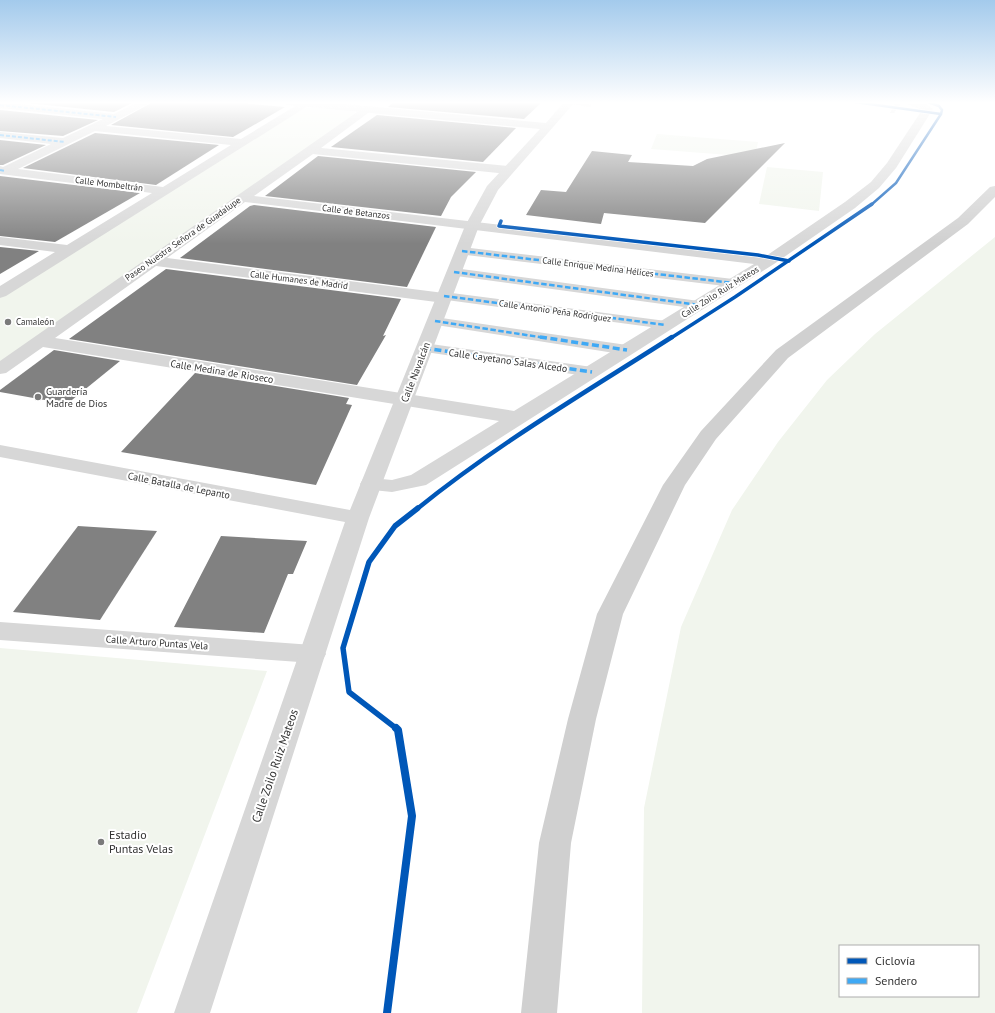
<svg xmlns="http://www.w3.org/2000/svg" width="995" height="1013" font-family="'PT Sans',sans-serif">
	<rect width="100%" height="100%" fill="#fff"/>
	<!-- green -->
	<g fill="#f1f5ed" fill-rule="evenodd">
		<path d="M315 107 352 111 356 114 0 364V298L302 109Z"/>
		<path d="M657 134 758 142 755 157 651 149Z"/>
		<path d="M767 167 823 172 819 211 759 204Z"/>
		<path d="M995 237V1013H642L644 808 681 627 732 510 778 442 827 380 875 334ZM840 946H978V996H840Z"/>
		<path d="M0 648 267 671 137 1013H0Z"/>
	</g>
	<!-- building -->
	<g fill="#818181">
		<path d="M17 102H134L114 112Z"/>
		<path d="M153 102H231L285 107 233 137 111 125Z"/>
		<path d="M394 102H542L524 119 388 107Z"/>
		<path d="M0 110 98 120 63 136 0 131Z"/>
		<path d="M377 115 516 128 483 162 331 147Z"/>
		<path d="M95 133 219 145 156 185 23 168Z"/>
		<path d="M0 140 46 145 3 165H0Z"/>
		<path d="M785 143 705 223 604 213 601 224 526 215 541 190 566 192 592 151 632 155 628 162 693 166 707 159Z"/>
		<path d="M318 156 476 172 451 197 441 216 265 196Z"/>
		<path d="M0 176 140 193 55 242 0 236Z"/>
		<path d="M254 205 436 227 407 287 180 258 250 206Z"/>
		<path d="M0 247 39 251 0 274Z"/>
		<path d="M166 269 401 299 383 336 386 335 357 385 69 339Z"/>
		<path d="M54 350 120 361 67 404 0 392V390Z"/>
		<path d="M195 373 349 398 346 404 352 405 316 485 121 452Z"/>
		<path d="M78 526 157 531 100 620 13 612Z"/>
		<path d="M221 536 307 541 293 574H288L264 633 174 627Z"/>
	</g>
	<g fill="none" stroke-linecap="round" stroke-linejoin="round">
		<!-- service -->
		<g fill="#d7d7d7" fill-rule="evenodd">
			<path d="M579 102 592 105 589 107 566 103Z"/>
			<path d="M896 102H902L894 113H890Z"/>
		</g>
		<!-- pedestrian -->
		<g fill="#d7d7d7" fill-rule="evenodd">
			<path d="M462 247 733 279 738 280 740 283 738 286 733 287 458 254 456 251Z"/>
			<path d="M454 268 699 301 704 302 706 305 704 308 699 309 449 275 447 272 449 269Z"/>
			<path d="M444 292 666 321 671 322 673 325 671 328 666 329 439 299 437 296 439 293Z"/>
			<path d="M435 317 627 345 632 347 635 350 632 353 627 355 430 324 428 321 430 318Z"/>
			<path d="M424 343 592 367 598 369 600 372 598 375 592 377 419 351 416 348 419 345Z"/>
		</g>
		<!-- minor -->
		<g fill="#d7d7d7" fill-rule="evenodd">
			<path d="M0 102 114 114 138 102H152L106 126 241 139 302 102H310L311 104 6 296 0 298V286L55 252 0 245V237L67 245 152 193 0 174V166L3 167 51 144 0 138V132L63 138 103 119 0 108ZM95 131 231 145 163 187 18 169Z"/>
			<path d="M902 102H923L933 109 896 168 879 188 855 208 774 264 426 485 392 492 363 489 360 484 363 479 371 478 392 480 411 475 499 421 43 347 6 373 0 374V361L363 108 367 107 372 110 321 148 508 166 514 170 508 174 313 154 254 196 766 256 845 202 871 182 887 163 922 110ZM245 202 754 264 514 411 55 338 156 266 444 303 450 301 452 298 450 295 444 293 167 258Z"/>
			<path d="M0 622 313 645 322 647 326 654 322 661 313 663 0 640Z"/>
		</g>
		<!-- tertiary -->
		<path fill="#d7d7d7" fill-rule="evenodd" d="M282 102H324L546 123 564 102H575L498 190 479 226 369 518 210 1013H174L345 522 0 457V445L350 510 465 226 487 186 540 129 287 105Z"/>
		<!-- secondary -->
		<path fill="#d0d0d0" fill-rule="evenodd" d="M995 186V197L968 224 788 358 716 439 685 485 623 614 596 719 571 843 557 1013H521L539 843 568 719 597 614 663 485 701 431 776 350 958 218 990 187Z"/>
		<!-- quiet-far2 -->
		<g stroke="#3fa9f5" stroke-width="2" stroke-dasharray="4 2" stroke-linecap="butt">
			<path d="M0 105 116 117"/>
			<path d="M0 135 65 142"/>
			<path d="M0 170 5 171"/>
		</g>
		<!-- quiet-far1 -->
		<g stroke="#3fa9f5" stroke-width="2.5" stroke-dasharray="5.5 2.5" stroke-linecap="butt">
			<path d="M462 251 733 283"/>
			<path d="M454 272 699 305"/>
			<path d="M444 296 666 325"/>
			<path d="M435 321 546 338"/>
		</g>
		<!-- quiet -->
		<g stroke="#3fa9f5" stroke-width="3.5" stroke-dasharray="7 3.5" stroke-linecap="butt">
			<path d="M540 337 627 350"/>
			<path d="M424 348 592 372"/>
		</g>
		<defs>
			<g id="cycleway-far4">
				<path d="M855 102 941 114"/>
				<path d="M871 205 896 183 941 114 942 110 939 106 928 102"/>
			</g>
			<g id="cycleway-far3">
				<path d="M501 221 499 226 758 255 789 261"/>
				<path d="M671 338 735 297 872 204"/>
			</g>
			<path id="cycleway-far2" d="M417 509C497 444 586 392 672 337"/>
			<path id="cycleway-far1" d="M397 729 349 692 343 648 369 562 395 526 418 508"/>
			<path id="cycleway" d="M387 1013 412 816 398 730 396 728"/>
		</defs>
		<!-- cycleway-far4 casing -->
		<use href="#cycleway-far4" stroke="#fff" stroke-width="4"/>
		<!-- cycleway-far3 casing -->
		<use href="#cycleway-far3" stroke="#fff" stroke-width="5"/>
		<!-- cycleway-far2 casing -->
		<use href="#cycleway-far2" stroke="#fff" stroke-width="6"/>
		<!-- cycleway-far1 casing -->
		<use href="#cycleway-far1" stroke="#fff" stroke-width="8"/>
		<!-- cycleway casing -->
		<use href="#cycleway" stroke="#fff" stroke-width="10"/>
		<!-- cycleway-far4 -->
		<use href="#cycleway-far4" stroke="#0057b8" stroke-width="2.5"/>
		<!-- cycleway-far3 -->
		<use href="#cycleway-far3" stroke="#0057b8" stroke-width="3.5"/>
		<!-- cycleway-far2 -->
		<use href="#cycleway-far2" stroke="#0057b8" stroke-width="4.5"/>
		<!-- cycleway-far1 -->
		<use href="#cycleway-far1" stroke="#0057b8" stroke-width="5.5"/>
		<!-- cycleway -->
		<use href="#cycleway" stroke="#0057b8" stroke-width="8"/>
	</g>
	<!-- sky -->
	<linearGradient id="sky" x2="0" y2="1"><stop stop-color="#a3caec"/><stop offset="0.42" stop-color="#fff"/><stop offset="1" stop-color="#fff" stop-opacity="0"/></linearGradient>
	<rect width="995" height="244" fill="url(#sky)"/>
	<!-- markers -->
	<g fill="#7a7a7a" stroke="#fff" stroke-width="1.5">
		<circle cx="8" cy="322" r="4"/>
		<circle cx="38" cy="397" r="4"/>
		<circle cx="101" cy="842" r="4"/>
	</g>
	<g text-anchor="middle" stroke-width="4" stroke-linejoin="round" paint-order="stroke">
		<!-- far-street labels -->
		<g font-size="9" fill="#333" stroke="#fff">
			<text transform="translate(109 184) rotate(7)" y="3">Calle Mombeltrán</text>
			<text transform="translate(356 212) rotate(7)" y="3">Calle de Betanzos</text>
			<text transform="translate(183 239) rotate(-35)" y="3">Paseo Nuestra Señora de Guadalupe</text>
			<text transform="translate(598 267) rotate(7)" y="3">Calle Enrique Medina Hélices</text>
			<text transform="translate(299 280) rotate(7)" y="3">Calle Humanes de Madrid</text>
			<text transform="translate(720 292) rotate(-32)" y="3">Calle Zoilo Ruiz Mateos</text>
			<text transform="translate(555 311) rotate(8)" y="3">Calle Antonio Peña Rodríguez</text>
		</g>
		<!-- far-poi labels -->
		<g font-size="9" fill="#333" stroke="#fff" text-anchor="start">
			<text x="16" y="325">Camaleón</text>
		</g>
		<!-- street labels -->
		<g font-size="10" fill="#333" stroke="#fff">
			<text transform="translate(508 360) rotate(8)" y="4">Calle Cayetano Salas Alcedo</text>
			<text transform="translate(222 371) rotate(9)" y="4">Calle Medina de Rioseco</text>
			<text transform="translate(415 372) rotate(-69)" y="4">Calle Navalcán</text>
			<text transform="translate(179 485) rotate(11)" y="4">Calle Batalla de Lepanto</text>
			<text transform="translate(157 642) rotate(4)" y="4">Calle Arturo Puntas Vela</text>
		</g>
		<!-- poi labels -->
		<g font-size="10" fill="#333" stroke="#fff" text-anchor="start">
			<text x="46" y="395">Guardería<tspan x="46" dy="12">Madre de Dios</tspan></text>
		</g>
		<!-- near-street labels -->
		<g font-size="12" fill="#333" stroke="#fff">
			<text transform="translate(275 766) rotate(-71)" y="4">Calle Zoilo Ruiz Mateos</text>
		</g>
		<!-- near-poi labels -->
		<g font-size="12" fill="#333" stroke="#fff" text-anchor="start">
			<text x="109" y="839">Estadio<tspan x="109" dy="14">Puntas Velas</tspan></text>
		</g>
	</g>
	<!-- legend -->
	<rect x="839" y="945" width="140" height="52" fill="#ffffff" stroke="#adadad"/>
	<rect x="847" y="958" width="20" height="6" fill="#0057b8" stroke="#adadad"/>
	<text x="875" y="965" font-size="12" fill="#333333">Ciclovía</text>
	<rect x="847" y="978" width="20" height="6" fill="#3fa9f5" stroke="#adadad"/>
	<text x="875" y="985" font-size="12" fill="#333333">Sendero</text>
</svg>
